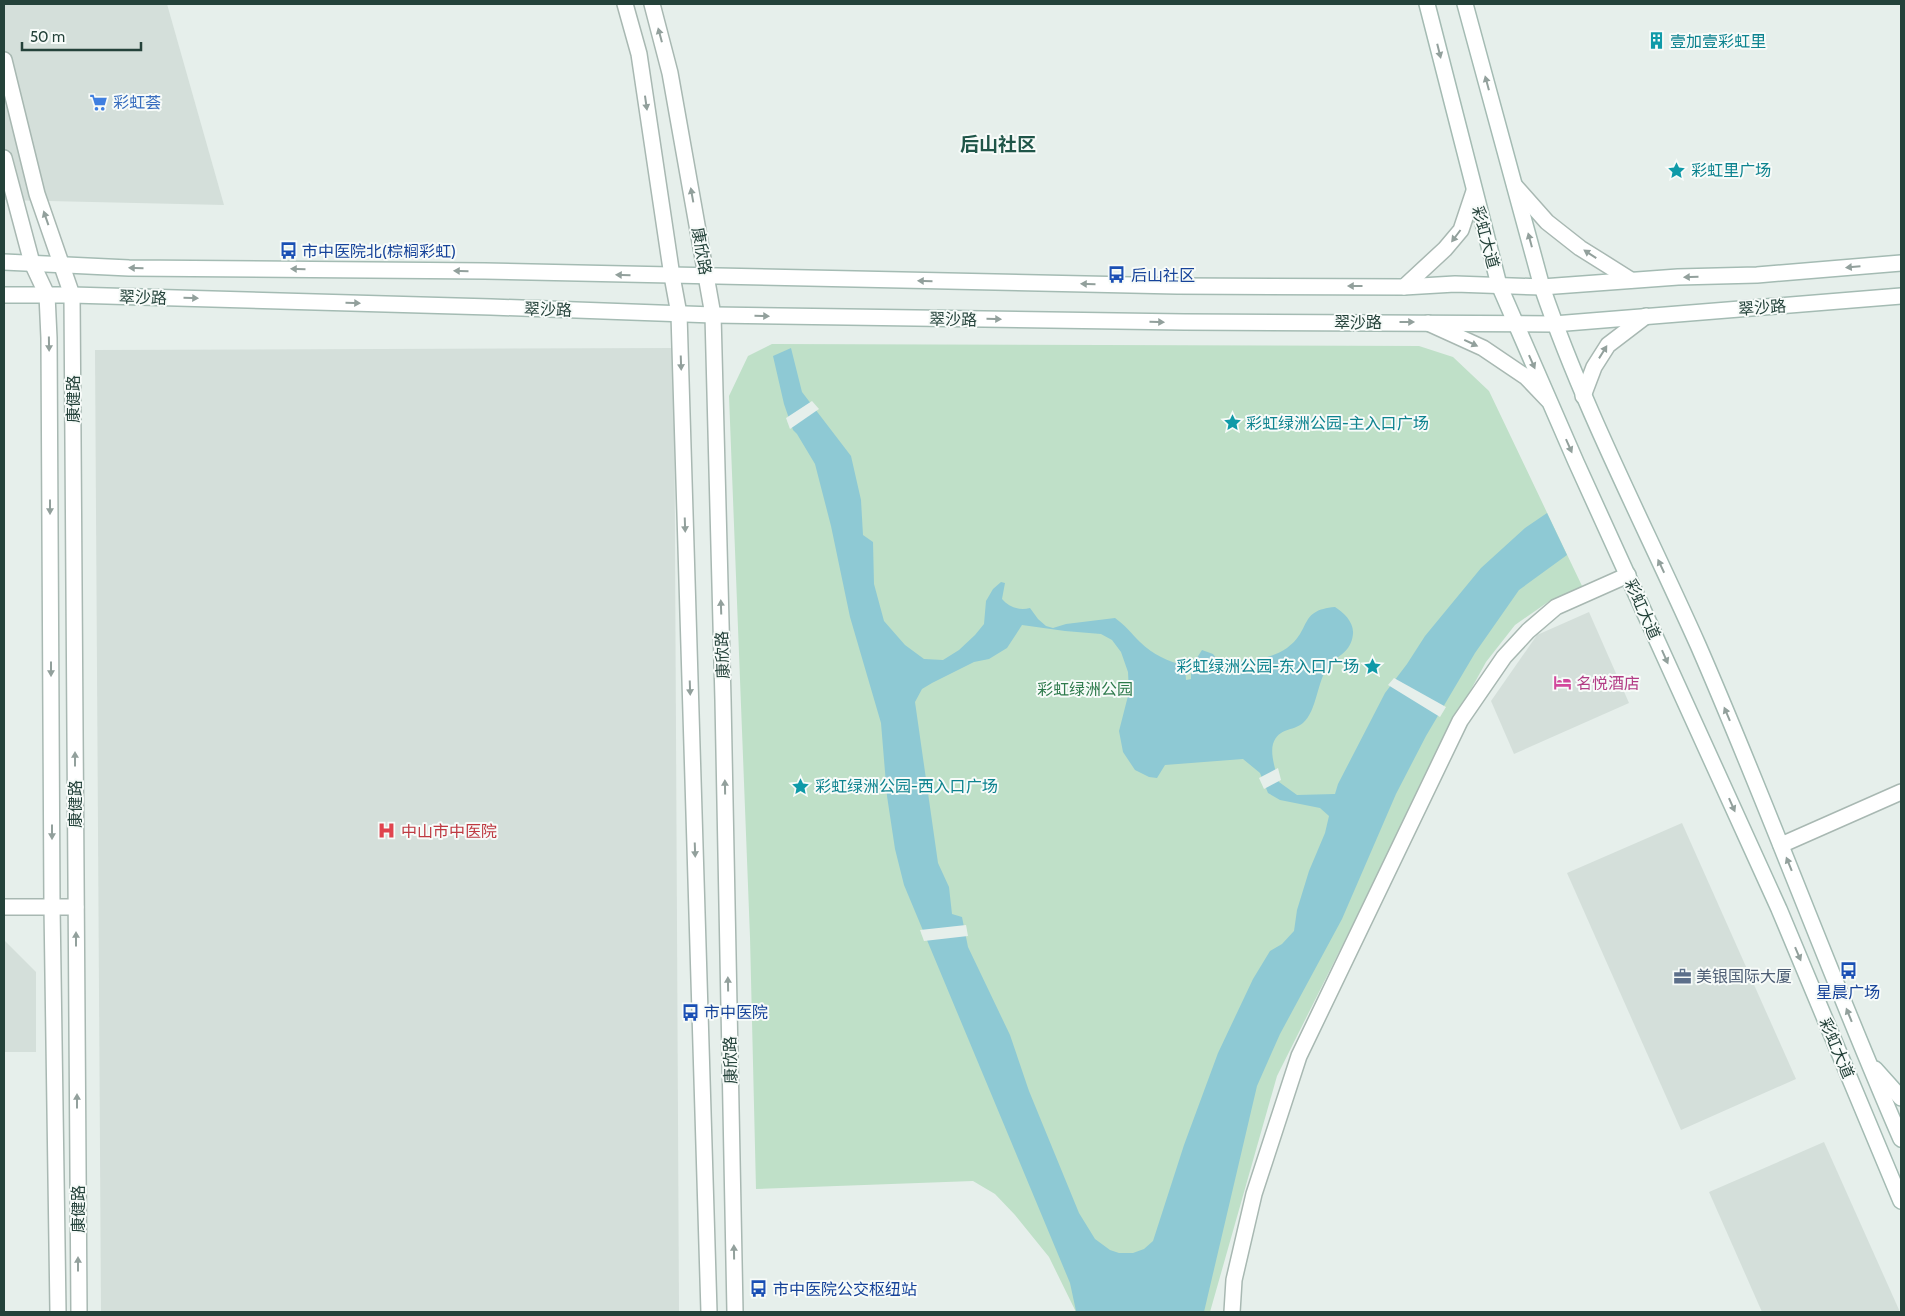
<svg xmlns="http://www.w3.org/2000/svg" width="1905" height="1316" font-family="Cabin,'Noto Sans SC',sans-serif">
	<rect width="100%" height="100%" fill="#e6efeb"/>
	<!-- built -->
	<g fill="#d4dfda">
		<path d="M4 4H167L224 205 4 200Z"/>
		<path d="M674 348 679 1312H101L95 350Z"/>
		<path d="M1589 612 1629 703 1514 754 1491 701 1537 635Z"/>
		<path d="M1682 823 1796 1079 1681 1130 1567 873Z"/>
		<path d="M4 940 36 972V1052H4Z"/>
		<path d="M1824 1142 1900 1312H1762L1709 1192Z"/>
	</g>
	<!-- green -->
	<path fill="#bfe0c8" d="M772 344 1419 346 1453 357 1489 391 1583 588 1548 602 1515 625 1486 662 1433 759 1353 924 1277 1076 1210 1312H1076L1049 1257 1015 1215 995 1194 973 1181 756 1189 750 937 729 396 748 356Z"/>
	<!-- water -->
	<path fill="#8ec9d4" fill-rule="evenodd" d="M791 348 802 392 851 456 861 500 863 535 873 542 874 584 884 621 905 645 924 659 943 660 959 650 975 635 984 624 986 601 993 589 1001 582 1005 583 1002 599C1009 607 1019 611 1030 608L1038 619 1046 626 1053 628 1066 624 1115 618C1125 625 1131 633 1140 642 1153 655 1168 661 1185 666L1186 680 1191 679V671H1217L1216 664H1193L1202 650 1213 654 1219 662C1241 662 1268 661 1287 648 1312 630 1298 610 1335 607 1344 613 1354 622 1353 634 1351 653 1337 655 1328 667 1317 681 1317 711 1303 723 1292 732 1279 727 1273 744 1270 755 1276 772 1279 782L1297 795 1335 794 1338 784 1385 693 1407 664 1425 636 1481 568 1525 528 1547 513 1567 555 1519 590 1475 653 1426 736 1396 794 1342 919 1280 1034 1257 1086 1204 1312 1076 1311 1070 1283 904 885 895 849 887 796 881 723 850 617 831 526 815 464 797 434 793 430 784 404 773 356ZM1022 625 1065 631 1101 634 1112 640 1121 652 1128 672 1129 692 1119 731 1123 752 1135 770 1149 777 1157 778 1165 765 1243 759 1260 773 1268 793 1280 800 1320 808 1329 816 1325 833 1309 871 1297 910 1294 931 1282 944 1270 951 1253 979 1218 1053 1184 1145 1153 1241 1144 1249 1133 1253H1119L1110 1250 1095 1239 1079 1213 1029 1091 1010 1035 968 947 962 917 952 914 949 887 938 863 915 702 922 689 932 683 974 662 989 659 1007 648Z"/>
	<!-- pier -->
	<g fill="#e6efeb">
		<path d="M812 401 819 409 790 429 786 418Z"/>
		<path d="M1394 678 1446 707 1440 717 1388 685Z"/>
		<path d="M1278 768 1281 780 1264 789 1259 778Z"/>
		<path d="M966 925 968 936 924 941 920 930Z"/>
	</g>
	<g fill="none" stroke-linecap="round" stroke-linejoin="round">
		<defs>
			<g id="minor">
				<path d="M1781 845 1901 792"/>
				<path d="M4 907H76"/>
				<path d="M1232 1312 1234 1280 1254 1194 1299 1056 1460 721 1504 657 1528 631 1556 607 1628 575"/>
			</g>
			<g id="tertiary">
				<path d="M625 4 639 54 672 276 679 314 709 1312"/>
				<path d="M652 4 670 73 713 315 723 700 735 1312"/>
				<path d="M4 60 37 194 72 295 79 1312"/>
				<path d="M4 158 32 263 47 295 49 338 52 906 58 1312"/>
				<path d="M1515 186 1547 222 1580 248 1631 280"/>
				<path d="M1404 287 1445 249 1461 230 1474 191"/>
				<path d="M1428 323 1483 348 1526 377 1548 400"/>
				<path d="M1583 396 1594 367 1608 345 1646 316"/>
			</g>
			<g id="secondary">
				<path d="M1427 4 1499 285 1576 462 1779 909 1901 1201"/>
				<path d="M1465 4 1542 287C1584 410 1645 526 1698 645 1769 808 1830 976 1901 1139"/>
				<path d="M4 262 129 268 485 271 1177 286 1404 287 1455 284 1542 287 1678 277 1757 275 1901 263"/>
				<path d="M4 295H72L491 307 713 315 1184 322 1554 324 1901 296"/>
				<path d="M1875 1069 1901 1098"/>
			</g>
		</defs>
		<!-- minor casing -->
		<use href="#minor" stroke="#a8b8b2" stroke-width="18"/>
		<!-- tertiary casing -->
		<use href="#tertiary" stroke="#a8b8b2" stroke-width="18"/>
		<!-- secondary casing -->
		<use href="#secondary" stroke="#a4bbb3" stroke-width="18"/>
		<!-- minor -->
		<use href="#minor" stroke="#fff" stroke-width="15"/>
		<!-- tertiary -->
		<use href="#tertiary" stroke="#fff" stroke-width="15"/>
		<!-- secondary -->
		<use href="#secondary" stroke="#fff" stroke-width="15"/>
	</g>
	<!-- one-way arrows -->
	<defs><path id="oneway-solid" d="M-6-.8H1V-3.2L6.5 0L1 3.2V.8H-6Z" transform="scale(1.25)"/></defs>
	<g fill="#92a09c">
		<use href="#oneway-solid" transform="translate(660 35) rotate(-105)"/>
		<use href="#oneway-solid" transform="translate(1439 51) rotate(76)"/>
		<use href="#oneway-solid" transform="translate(1487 83) rotate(-105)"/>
		<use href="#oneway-solid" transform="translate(646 103) rotate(82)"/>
		<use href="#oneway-solid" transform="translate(692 195) rotate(-100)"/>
		<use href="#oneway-solid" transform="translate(46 218) rotate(-109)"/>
		<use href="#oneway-solid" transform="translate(1456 236) rotate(127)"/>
		<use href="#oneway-solid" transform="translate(1530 240) rotate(-105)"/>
		<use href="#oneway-solid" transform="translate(1590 254) rotate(-147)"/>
		<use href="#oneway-solid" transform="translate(1853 267) rotate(175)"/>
		<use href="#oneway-solid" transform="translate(136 268) rotate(-179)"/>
		<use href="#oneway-solid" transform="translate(298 269) rotate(-179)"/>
		<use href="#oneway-solid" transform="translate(461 271) rotate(-179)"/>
		<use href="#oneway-solid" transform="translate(623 275) rotate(-178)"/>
		<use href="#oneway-solid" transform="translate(1691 277) rotate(178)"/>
		<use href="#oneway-solid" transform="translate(925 281) rotate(-179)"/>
		<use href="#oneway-solid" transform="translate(1088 284) rotate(-179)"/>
		<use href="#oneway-solid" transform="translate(1355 286) rotate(-180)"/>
		<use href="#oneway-solid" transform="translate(191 298) rotate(2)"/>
		<use href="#oneway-solid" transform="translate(353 303) rotate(2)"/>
		<use href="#oneway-solid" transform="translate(762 316) rotate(1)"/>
		<use href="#oneway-solid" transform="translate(994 319) rotate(1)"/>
		<use href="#oneway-solid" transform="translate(1157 322) rotate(1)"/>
		<use href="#oneway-solid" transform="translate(1407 322)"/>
		<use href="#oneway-solid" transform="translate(1471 343) rotate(25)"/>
		<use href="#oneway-solid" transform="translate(49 344) rotate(89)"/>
		<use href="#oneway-solid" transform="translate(1603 352) rotate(-58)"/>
		<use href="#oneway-solid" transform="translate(1532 362) rotate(66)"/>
		<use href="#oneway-solid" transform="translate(681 363) rotate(88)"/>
		<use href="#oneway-solid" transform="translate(1569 446) rotate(66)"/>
		<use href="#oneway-solid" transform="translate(50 507) rotate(90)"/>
		<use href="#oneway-solid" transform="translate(685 525) rotate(88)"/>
		<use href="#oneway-solid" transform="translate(1661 566) rotate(-115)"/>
		<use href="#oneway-solid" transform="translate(721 607) rotate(-92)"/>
		<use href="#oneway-solid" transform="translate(1665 657) rotate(66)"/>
		<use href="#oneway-solid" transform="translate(51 669) rotate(90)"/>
		<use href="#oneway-solid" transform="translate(690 688) rotate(88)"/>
		<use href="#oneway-solid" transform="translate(1727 714) rotate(-113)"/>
		<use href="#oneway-solid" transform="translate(75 759) rotate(-90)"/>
		<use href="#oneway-solid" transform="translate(725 787) rotate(-91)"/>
		<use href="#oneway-solid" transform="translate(1732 805) rotate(66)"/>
		<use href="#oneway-solid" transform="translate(52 832) rotate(90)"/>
		<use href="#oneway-solid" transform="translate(695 850) rotate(88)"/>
		<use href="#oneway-solid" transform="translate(1789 864) rotate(-112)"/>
		<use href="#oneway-solid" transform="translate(76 939) rotate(-90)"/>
		<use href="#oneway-solid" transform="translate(1798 954) rotate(67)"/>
		<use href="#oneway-solid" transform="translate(728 984) rotate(-91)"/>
		<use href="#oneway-solid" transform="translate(1849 1015) rotate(-112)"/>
		<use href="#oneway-solid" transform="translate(77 1101) rotate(-90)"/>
		<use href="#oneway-solid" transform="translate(734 1252) rotate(-91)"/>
		<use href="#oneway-solid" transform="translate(78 1264) rotate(-90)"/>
	</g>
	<!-- icons -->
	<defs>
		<symbol id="building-bare" viewBox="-9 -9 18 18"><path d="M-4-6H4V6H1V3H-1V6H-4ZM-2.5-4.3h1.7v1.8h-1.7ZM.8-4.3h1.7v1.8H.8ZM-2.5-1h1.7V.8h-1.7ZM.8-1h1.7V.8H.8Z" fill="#0f9aa8" stroke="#f7fbf9" stroke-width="2.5" paint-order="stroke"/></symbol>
		<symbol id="supermarket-bare" viewBox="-9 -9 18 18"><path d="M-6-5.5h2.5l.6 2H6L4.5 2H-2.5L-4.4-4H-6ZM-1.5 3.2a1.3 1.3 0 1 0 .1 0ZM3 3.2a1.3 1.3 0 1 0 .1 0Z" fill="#3f7fe0" stroke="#f7fbf9" stroke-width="2.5" paint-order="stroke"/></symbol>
		<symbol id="sight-bare" viewBox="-9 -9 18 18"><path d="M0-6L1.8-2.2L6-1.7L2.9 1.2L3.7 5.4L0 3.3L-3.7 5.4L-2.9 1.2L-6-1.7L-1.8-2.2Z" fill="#0f9aa8" stroke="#f7fbf9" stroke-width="2.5" paint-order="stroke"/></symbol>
		<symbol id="bus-bare" viewBox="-9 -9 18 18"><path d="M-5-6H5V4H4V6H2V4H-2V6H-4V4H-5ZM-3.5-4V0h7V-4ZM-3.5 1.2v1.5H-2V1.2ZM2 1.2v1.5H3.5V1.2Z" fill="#1a4fb4" stroke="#f7fbf9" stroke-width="2.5" paint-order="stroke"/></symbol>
		<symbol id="hotel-bare" viewBox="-9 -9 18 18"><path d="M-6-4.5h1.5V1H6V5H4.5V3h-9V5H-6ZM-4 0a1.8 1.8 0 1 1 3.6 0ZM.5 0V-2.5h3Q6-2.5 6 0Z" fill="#d1479c" stroke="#f7fbf9" stroke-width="2.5" paint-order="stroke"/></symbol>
		<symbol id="hospital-bare" viewBox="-9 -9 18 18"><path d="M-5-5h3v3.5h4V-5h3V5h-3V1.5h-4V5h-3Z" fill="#e0444e" stroke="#f7fbf9" stroke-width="2.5" paint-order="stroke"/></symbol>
		<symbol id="office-bare" viewBox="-9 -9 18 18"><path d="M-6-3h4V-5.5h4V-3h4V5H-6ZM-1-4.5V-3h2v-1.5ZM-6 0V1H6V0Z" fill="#5c6f8a" stroke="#f7fbf9" stroke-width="2.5" paint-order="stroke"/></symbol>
	</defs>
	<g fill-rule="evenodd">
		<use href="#building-bare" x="1644" y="28" width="25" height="25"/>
		<use href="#supermarket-bare" x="86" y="90" width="25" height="25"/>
		<use href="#sight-bare" x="1664" y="158" width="25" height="25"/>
		<use href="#bus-bare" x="276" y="238" width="25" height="25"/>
		<use href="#bus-bare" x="1104" y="262" width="25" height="25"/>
		<use href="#sight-bare" x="1220" y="410" width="25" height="25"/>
		<use href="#sight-bare" x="1360" y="654" width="25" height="25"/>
		<use href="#hotel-bare" x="1550" y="670" width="25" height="25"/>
		<use href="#sight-bare" x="788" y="774" width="25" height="25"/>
		<use href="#hospital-bare" x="374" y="818" width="25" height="25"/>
		<use href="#bus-bare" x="1836" y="958" width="25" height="25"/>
		<use href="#office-bare" x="1670" y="964" width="25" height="25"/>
		<use href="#bus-bare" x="678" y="1000" width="25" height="25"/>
		<use href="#bus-bare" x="746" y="1276" width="25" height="25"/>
	</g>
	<g text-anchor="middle" stroke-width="4" stroke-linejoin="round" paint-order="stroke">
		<!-- culture labels -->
		<g font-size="16" fill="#0d838f" stroke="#f7fbf9" text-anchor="start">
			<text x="1670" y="47">壹加壹彩虹里</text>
			<text x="1691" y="176">彩虹里广场</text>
			<text x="1246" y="429">彩虹绿洲公园-主入口广场</text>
			<text x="1359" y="672" text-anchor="end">彩虹绿洲公园-东入口广场</text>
			<text x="815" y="792">彩虹绿洲公园-西入口广场</text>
		</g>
		<!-- shop labels -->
		<g font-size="16" fill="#366cbe" stroke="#f7fbf9" text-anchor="start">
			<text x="113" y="108">彩虹荟</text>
		</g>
		<!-- street labels -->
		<g font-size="16" fill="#24423a" stroke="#f7fbf9">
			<text transform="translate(1486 237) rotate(75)" y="6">彩虹大道</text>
			<text transform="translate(702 251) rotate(80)" y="6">康欣路</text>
			<text transform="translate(143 297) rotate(2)" y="6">翠沙路</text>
			<text transform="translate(1762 307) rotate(-4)" y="6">翠沙路</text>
			<text transform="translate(548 309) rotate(2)" y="6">翠沙路</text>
			<text transform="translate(953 319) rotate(1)" y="6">翠沙路</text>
			<text x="1358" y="328">翠沙路</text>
			<text transform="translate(73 399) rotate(-90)" y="6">康健路</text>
			<text transform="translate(1643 609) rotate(66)" y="6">彩虹大道</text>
			<text transform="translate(722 655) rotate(-92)" y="6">康欣路</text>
			<text transform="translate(75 804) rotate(-90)" y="6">康健路</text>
			<text transform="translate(1837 1048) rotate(67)" y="6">彩虹大道</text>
			<text transform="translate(730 1060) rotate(-91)" y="6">康欣路</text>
			<text transform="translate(78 1209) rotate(-90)" y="6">康健路</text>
		</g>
		<!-- transit labels -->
		<g font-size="16" fill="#164399" stroke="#f7fbf9" text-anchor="start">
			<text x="302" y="257">市中医院北(棕榈彩虹)</text>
			<text x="1131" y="281">后山社区</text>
			<text x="1848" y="998" text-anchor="middle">星晨广场</text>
			<text x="704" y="1018">市中医院</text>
			<text x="773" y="1295">市中医院公交枢纽站</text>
		</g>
		<!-- hotel labels -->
		<g font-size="16" fill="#b23c85" stroke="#f7fbf9" text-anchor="start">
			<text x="1576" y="689">名悦酒店</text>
		</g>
		<!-- park labels -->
		<g font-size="16" fill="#2d7a4b" stroke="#f7fbf9">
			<text x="1085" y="695">彩虹绿洲公园</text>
		</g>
		<!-- health labels -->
		<g font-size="16" fill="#be3a42" stroke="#f7fbf9" text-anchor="start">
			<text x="401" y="837">中山市中医院</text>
		</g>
		<!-- service labels -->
		<g font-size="16" fill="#4e5e75" stroke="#f7fbf9" text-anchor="start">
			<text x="1696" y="982">美银国际大厦</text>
		</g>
		<!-- quarter labels -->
		<g font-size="19" font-weight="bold" fill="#1f5548" stroke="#f7fbf9">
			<text x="998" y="151">后山社区</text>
		</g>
	</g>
	<!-- border -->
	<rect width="1905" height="1316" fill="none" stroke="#24423a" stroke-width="10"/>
	<!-- scale -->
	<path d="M22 42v8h119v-8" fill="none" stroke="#24423a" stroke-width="2.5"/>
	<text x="30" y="42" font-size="15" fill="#24423a" stroke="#f7fbf9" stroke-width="4" paint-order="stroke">50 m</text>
</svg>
